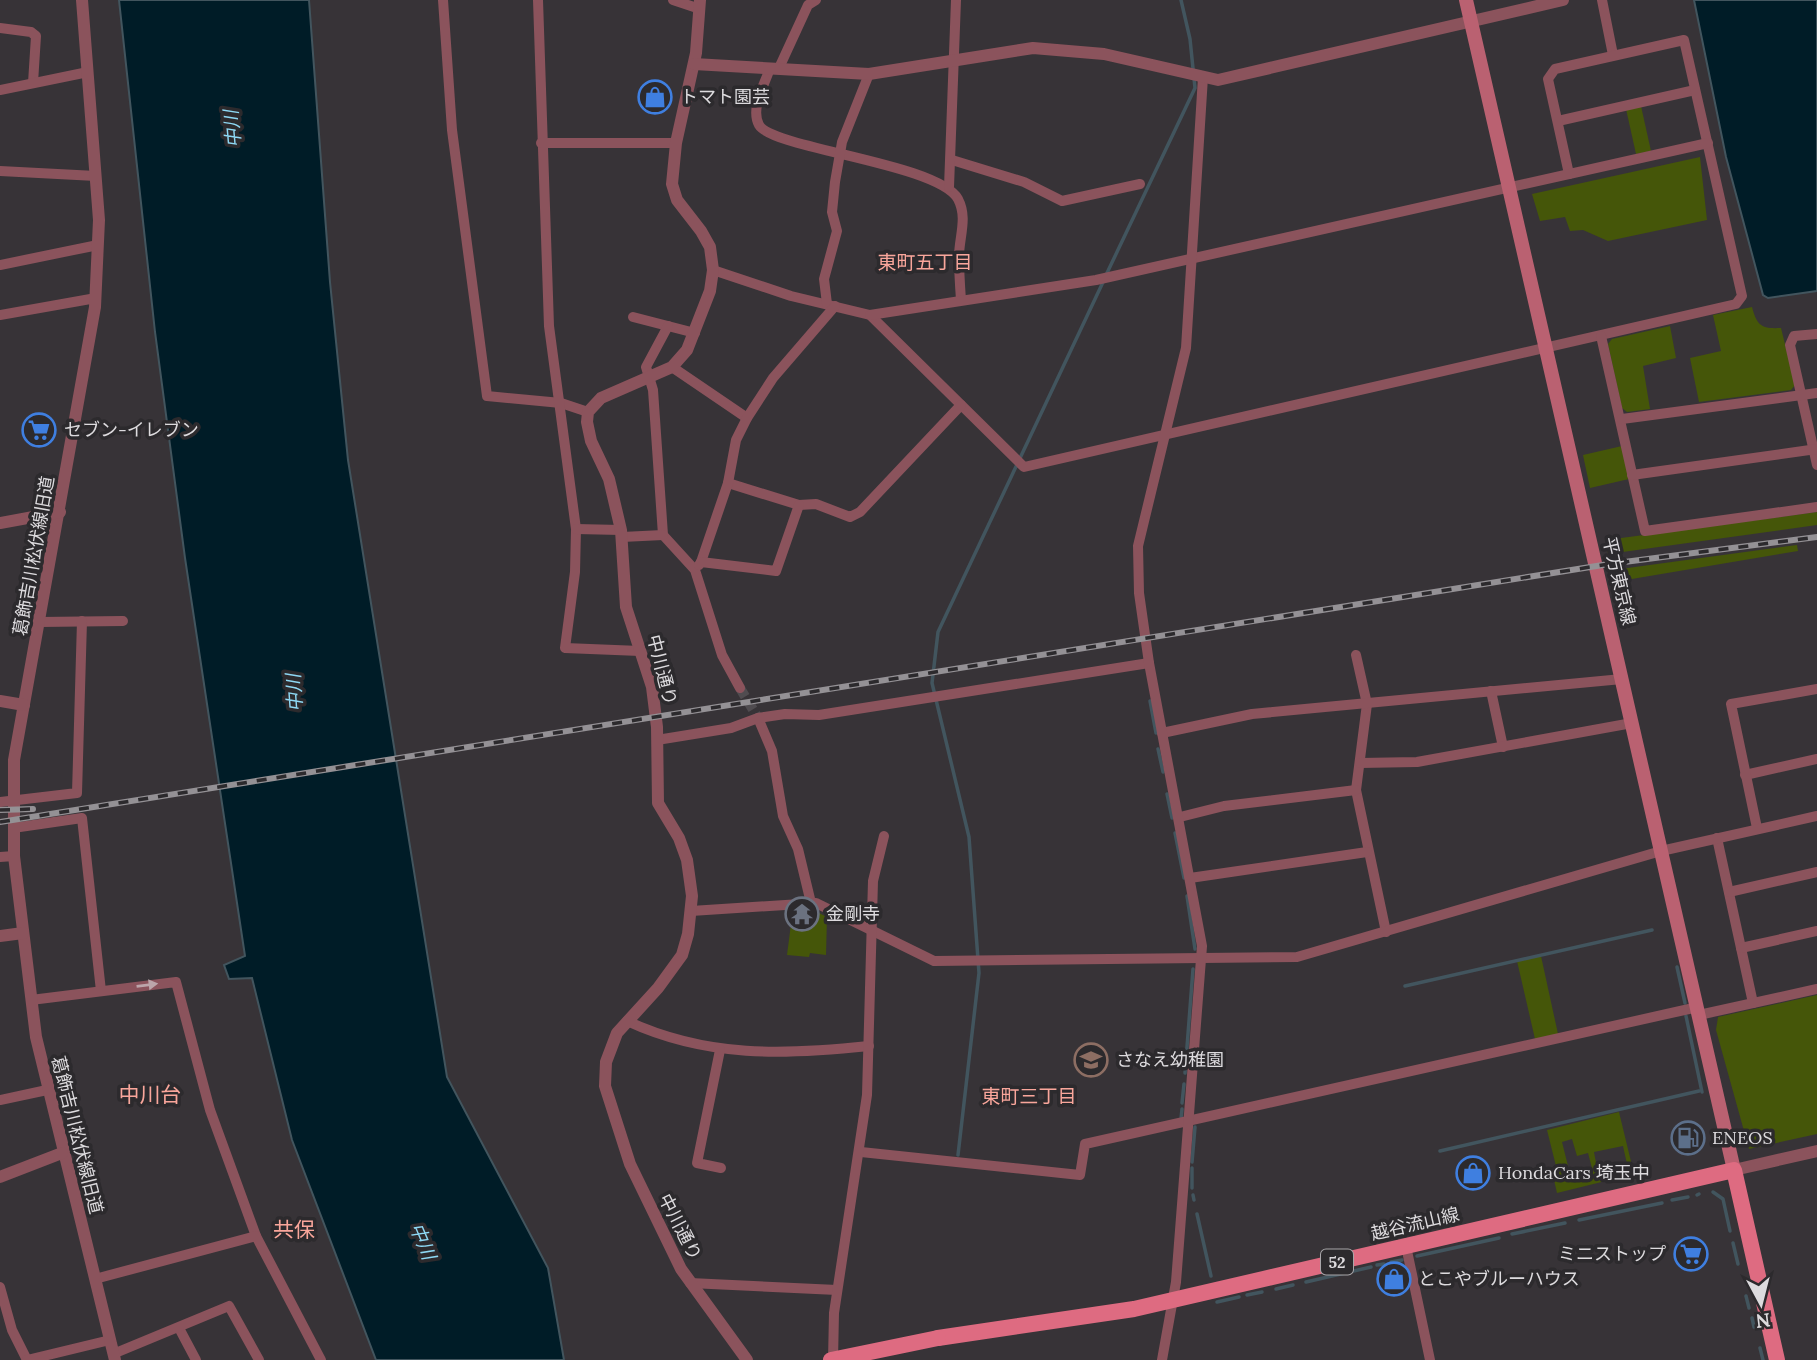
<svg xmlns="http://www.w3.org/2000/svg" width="1817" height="1360" font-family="Lora,'Noto Sans JP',serif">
	<rect width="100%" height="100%" fill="#373337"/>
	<!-- green -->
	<g fill="#455609" fill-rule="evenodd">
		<path d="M1641 106 1651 151 1636 154 1626 109Z"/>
		<path d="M1700 157 1707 220 1608 241 1583 230 1570 231 1565 217 1540 221 1532 194Z"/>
		<path d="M1752 307C1757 326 1762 329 1781 328L1795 385 1791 390 1699 402 1690 358 1721 351 1713 315Z"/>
		<path d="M1670 326 1676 358 1643 366 1650 409 1627 412 1622 408 1608 344 1612 339Z"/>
		<path d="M1622 446 1629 479 1590 488 1583 455Z"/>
		<path d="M1817 512V525L1608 554 1606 540Z"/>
		<path d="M1797 545 1798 551 1614 582 1613 570Z"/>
		<path d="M797 911H815L827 917 826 955 810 953 809 957 787 955 791 924H796Z"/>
		<path d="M1541 956 1558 1034 1535 1039 1517 961Z"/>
		<path d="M1817 995V1134L1749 1149 1716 1030 1718 1017Z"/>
		<path d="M1619 1112 1634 1174 1557 1193 1552 1171 1557 1170 1547 1130ZM1572 1139 1577 1156 1588 1153 1593 1172 1564 1180 1561 1169 1568 1166 1562 1142ZM1623 1146 1627 1164 1597 1168 1594 1152Z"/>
	</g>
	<!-- water -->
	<g fill="#001c27" stroke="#42555e" stroke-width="2">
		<path d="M119 0H309L330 282 348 460 447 1077 548 1268 564 1360H376L292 1140 252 978 229 979 224 965 245 956 185 558 155 332Z"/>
		<path d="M1694 0H1817V291L1768 298 1763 295 1726 157Z"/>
	</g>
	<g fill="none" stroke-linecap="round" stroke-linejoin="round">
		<!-- stream -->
		<g stroke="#42555e" stroke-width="3.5">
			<path d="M1107 273 1195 88 1190 39 1181 0"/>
			<path d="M1150 701 1156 733"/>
			<path d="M1158 749 1163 772"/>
			<path d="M1167 794 1172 818"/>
			<path d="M1175 833 1184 878"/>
			<path d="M1187 896 1195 949"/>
			<path d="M1677 967 1685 1003"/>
			<path d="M1405 986 1652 930"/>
			<path d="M1686 1016 1702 1092"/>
			<path d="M1185 1073 1193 969"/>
			<path d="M1182 1103 1184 1084"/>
			<path d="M1181 1119 1182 1109"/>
			<path d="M1440 1151 1699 1091"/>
			<path d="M958 1155 979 973 969 837 932 683 938 632 1104 280"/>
			<path d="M1192 1162 1195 1127"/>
			<path d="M1192 1188V1168"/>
			<path d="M1713 1192 1723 1199 1730 1231"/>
			<path d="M1193 1195 1194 1200"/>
			<path d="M1697 1195 1699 1194"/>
			<path d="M1672 1200 1688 1197"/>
			<path d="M1197 1214 1211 1276"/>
			<path d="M1579 1220 1662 1203"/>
			<path d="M1512 1234 1565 1223"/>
			<path d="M1733 1243 1738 1264"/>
			<path d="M1417 1256 1499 1238"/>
			<path d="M1391 1262 1402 1260"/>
			<path d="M1377 1265 1384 1264"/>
			<path d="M1306 1282 1371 1267"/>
			<path d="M1276 1289 1293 1285"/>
			<path d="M1247 1295 1262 1292"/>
			<path d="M1746 1296 1749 1308"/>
			<path d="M1217 1302 1239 1297"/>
			<path d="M1752 1318 1754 1327"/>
			<path d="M1760 1348 1763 1360"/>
		</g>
		<!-- minor-tunnel -->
		<path stroke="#504c50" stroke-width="10" stroke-dasharray="10 5" stroke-linecap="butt" d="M740 688 758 718"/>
		<!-- minor -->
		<g stroke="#8b535c" stroke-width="10">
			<path d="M443 0 452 130 487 396 561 403 588 412"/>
			<path d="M538 0 549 326 576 529 575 572 565 648 640 651"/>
			<path d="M673 0 700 9"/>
			<path d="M1602 0 1613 55"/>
			<path d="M0 28 31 32 36 36 33 83"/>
			<path d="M770 68C765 84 750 108 759 125 773 149 937 163 958 199 968 218 959 237 959 257 959 271 960 286 961 300"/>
			<path d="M779 68 808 5 816 0"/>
			<path d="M0 90 88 72"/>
			<path d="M1558 121 1695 90"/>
			<path d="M541 143H676"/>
			<path d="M952 160 1024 182 1062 201 1140 184"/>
			<path d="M0 171 96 176"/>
			<path d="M949 187 956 0"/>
			<path d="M0 265 98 245"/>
			<path d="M713 270 791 296 870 315 1024 467 1736 304 1742 296 1684 40 1555 69 1548 79 1569 174"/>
			<path d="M827 304 824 279 837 231 832 212 835 182 842 142 869 74"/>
			<path d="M0 315 96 298"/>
			<path d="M870 315 1096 280 1708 143"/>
			<path d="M633 317 695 333"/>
			<path d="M668 326 646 367 653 390 663 535 695 570 722 655 740 688"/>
			<path d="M1817 334 1794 336 1790 345 1817 465"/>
			<path d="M1601 336 1645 531 1817 507"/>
			<path d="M672 367 747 418"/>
			<path d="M1622 419 1817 393"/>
			<path d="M1632 475 1817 449"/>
			<path d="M728 483 799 505 816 504 850 517 860 512 961 405"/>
			<path d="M576 529 621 530"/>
			<path d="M622 537 663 535"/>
			<path d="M701 562 728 483 736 440 747 418 773 378 835 306"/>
			<path d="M699 565 701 562 776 571 799 505"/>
			<path d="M40 622 123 621"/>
			<path d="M1356 655 1367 704 1356 790 1386 932"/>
			<path d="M1491 691 1503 747"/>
			<path d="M758 718 772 751 783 816 798 849 811 903"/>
			<path d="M1162 733 1252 714 1622 679"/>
			<path d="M657 740 731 728 758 718 785 714 819 715 1149 663"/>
			<path d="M1360 763 1417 762 1632 723"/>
			<path d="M1745 775 1817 759"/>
			<path d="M0 802 77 793 82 621"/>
			<path d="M1180 817 1224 806 1356 790"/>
			<path d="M13 828 82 818 101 991"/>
			<path d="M1757 828 1731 704 1817 689"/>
			<path d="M1717 838 1753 1003"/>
			<path d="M0 857 14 856"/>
			<path d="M1190 878 1367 852"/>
			<path d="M1729 892 1817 872"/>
			<path d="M691 911 816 903 934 961 1297 957 1661 851 1817 816"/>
			<path d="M1741 948 1817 931"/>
			<path d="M31 1000 176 982 210 1110 256 1236"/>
			<path d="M1699 1015 1817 989"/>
			<path d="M627 1021C707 1058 784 1055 869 1046"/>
			<path d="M720 1050 697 1163 721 1168"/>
			<path d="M0 1100 47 1090"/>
			<path d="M861 1152 1080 1175 1085 1144 1698 1007"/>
			<path d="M1406 1246 1430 1360"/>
			<path d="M95 1279 256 1236 321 1360"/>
			<path d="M690 1283 837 1290"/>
			<path d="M0 1287 12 1330 27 1360"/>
			<path d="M179 1328 196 1360"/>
			<path d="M113 1354 229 1306 259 1360"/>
			<path d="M27 1360 110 1340"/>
			<path d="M833 1360 834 1313 867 1095 873 881 884 836"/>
			<path d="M1162 1360 1176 1282 1202 946 1149 663 1139 593 1138 546 1186 348 1203 77"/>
		</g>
		<!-- tertiary -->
		<g stroke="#8b535c" stroke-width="12">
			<path d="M82 0 99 220 95 307 14 760V856L36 1037 115 1360"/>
			<path d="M700 0 696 53 676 143 672 184 677 200 701 231 710 247 713 270 710 291 687 350 672 367 601 398 588 412 587 422 591 441 609 479 621 530 626 607 652 687 657 727 658 803 679 838 687 860 692 896 688 934 682 955 658 988 617 1033 606 1062 605 1086 630 1164 681 1269 747 1360"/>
			<path d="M694 64 869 74 1033 48 1104 54 1218 80 1563 0"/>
			<path d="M0 523 60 512"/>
			<path d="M0 701 24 705"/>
			<path d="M0 936 23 933"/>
			<path d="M1734 1170 1817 1151"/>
			<path d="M0 1177 62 1153"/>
		</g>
		<!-- secondary -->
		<path stroke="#ba6171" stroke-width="14" d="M1466 0 1734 1170"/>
		<!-- primary -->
		<path stroke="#de6b81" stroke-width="16" d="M938 1338 1134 1309 1734 1170 1777 1360"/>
		<defs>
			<g id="rail">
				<path d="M0 810 33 809"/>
				<path d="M0 822 1609 564 1817 537"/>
			</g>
		</defs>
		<!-- rail casing -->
		<use href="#rail" stroke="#949195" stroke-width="6"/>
		<!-- rail -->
		<use href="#rail" stroke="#2c2a2d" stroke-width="3.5" stroke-dasharray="10" stroke-linecap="butt"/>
		<!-- primary-bridge -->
		<path stroke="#de6b81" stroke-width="16" d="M831 1360 938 1338"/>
	</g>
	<!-- one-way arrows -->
	<defs><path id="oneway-solid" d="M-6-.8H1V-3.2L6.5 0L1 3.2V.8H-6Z" transform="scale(1.75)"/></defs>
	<use fill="#bca5aa" href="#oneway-solid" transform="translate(147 985) rotate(-7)"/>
	<!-- icons -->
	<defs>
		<symbol id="shop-ring" viewBox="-11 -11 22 22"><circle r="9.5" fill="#2c2a2d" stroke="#3f7fe0" stroke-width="1.5"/><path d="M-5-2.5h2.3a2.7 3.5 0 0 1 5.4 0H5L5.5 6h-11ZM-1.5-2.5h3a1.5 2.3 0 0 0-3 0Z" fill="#3f7fe0"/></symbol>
		<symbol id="supermarket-ring" viewBox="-11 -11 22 22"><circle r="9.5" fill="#2c2a2d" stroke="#3f7fe0" stroke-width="1.5"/><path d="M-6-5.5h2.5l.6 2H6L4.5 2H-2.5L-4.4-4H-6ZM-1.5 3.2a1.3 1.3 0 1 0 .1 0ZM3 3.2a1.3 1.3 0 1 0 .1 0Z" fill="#3f7fe0"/></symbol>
		<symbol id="temple-ring" viewBox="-11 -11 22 22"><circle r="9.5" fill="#2c2a2d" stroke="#6b7280" stroke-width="1.5"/><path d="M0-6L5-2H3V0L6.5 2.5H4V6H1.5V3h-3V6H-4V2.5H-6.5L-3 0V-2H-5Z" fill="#6b7280"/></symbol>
		<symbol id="school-ring" viewBox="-11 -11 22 22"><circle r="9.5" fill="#2c2a2d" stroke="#8d6e63" stroke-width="1.5"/><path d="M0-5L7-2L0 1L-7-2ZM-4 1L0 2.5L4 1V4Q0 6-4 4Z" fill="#8d6e63"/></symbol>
		<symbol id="fuel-ring" viewBox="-11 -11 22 22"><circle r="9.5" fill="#2c2a2d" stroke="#5c6f8a" stroke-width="1.5"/><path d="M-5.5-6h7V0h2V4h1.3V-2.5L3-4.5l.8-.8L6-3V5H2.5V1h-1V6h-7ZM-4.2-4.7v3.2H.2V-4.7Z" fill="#5c6f8a"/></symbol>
	</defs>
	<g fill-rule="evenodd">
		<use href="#shop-ring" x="636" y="78" width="38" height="38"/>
		<use href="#supermarket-ring" x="20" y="411" width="38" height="38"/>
		<use href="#temple-ring" x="783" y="895" width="38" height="38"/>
		<use href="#school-ring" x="1072" y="1041" width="38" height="38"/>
		<use href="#fuel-ring" x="1669" y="1119" width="38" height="38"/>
		<use href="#shop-ring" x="1454" y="1154" width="38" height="38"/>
		<use href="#supermarket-ring" x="1672" y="1235" width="38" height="38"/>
		<use href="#shop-ring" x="1375" y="1260" width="38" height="38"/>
	</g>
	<g text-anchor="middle" stroke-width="7" stroke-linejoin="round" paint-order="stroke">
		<!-- shield labels -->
		<rect fill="#2c2a2d" stroke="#a8a6a9" stroke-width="2" x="1321" y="1249.5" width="32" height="25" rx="5"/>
		<g font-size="16" font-weight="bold" fill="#dddbde">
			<text x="1337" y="1268">52</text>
		</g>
		<!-- poi labels -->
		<g font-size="18" fill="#dddbde" stroke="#2c2a2d" text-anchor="start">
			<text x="680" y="103">トマト園芸</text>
			<text x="64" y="436">セブン-イレブン</text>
			<text x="826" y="920">金剛寺</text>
			<text x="1116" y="1066">さなえ幼稚園</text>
			<text x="1712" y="1144">ENEOS</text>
			<text x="1498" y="1179">HondaCars 埼玉中</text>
			<text x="1666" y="1260" text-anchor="end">ミニストップ</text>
			<text x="1418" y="1285">とこやブルーハウス</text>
		</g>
		<!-- street labels -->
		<g font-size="18" fill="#dddbde" stroke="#2c2a2d">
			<text transform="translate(34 556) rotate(-80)" y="6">葛飾吉川松伏線旧道</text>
			<text transform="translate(1619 581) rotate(77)" y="6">平方東京線</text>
			<text transform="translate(662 670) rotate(76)" y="6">中川通り</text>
			<text transform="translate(77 1135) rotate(76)" y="6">葛飾吉川松伏線旧道</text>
			<text transform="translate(1415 1224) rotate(-13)" y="6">越谷流山線</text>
			<text transform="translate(680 1227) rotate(63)" y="6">中川通り</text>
		</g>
		<!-- water labels -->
		<g font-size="19" font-style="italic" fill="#8ed8f4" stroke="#2c2a2d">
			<text transform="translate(232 129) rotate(-95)" y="7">中川</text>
			<text transform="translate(294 693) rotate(-94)" y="7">中川</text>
			<text transform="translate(423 1241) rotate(67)" y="7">中川</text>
		</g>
		<!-- neighbourhood labels -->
		<g font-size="19" fill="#f9a69b" stroke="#2c2a2d">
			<text x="925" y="269">東町五丁目</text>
			<text x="1029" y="1103">東町三丁目</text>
		</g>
		<!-- quarter labels -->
		<g font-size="21" fill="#f9a69b" stroke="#2c2a2d">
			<text x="150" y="1102">中川台</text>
			<text x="294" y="1237">共保</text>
		</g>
	</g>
	<!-- north arrow -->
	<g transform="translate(1761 1304) rotate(173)" stroke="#2c2a2d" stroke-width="5" paint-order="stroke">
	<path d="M0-5L12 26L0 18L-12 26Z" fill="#dddbde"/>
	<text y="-10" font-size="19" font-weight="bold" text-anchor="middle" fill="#dddbde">N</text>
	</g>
</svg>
